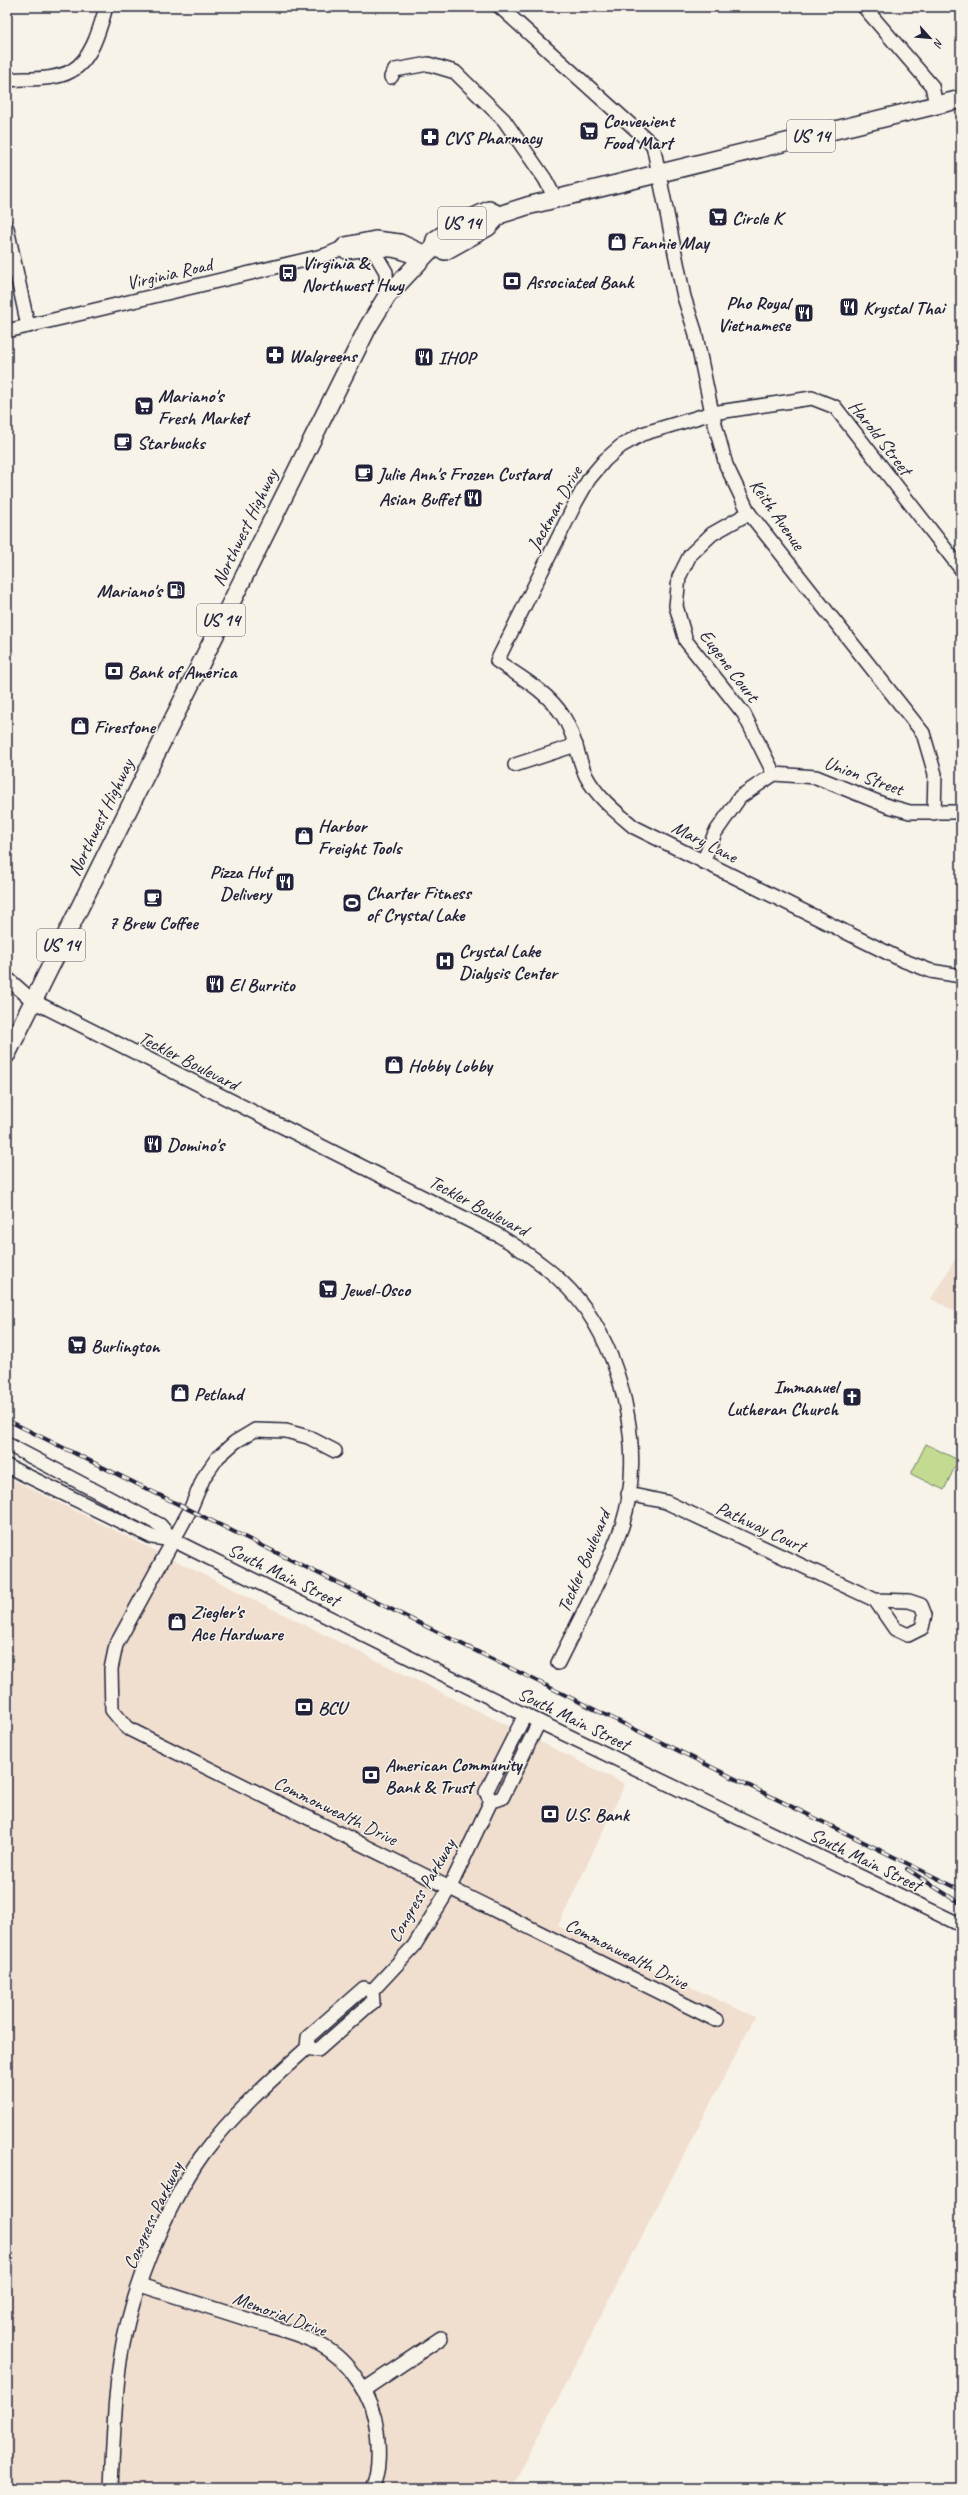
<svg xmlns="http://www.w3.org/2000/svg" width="968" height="2495" font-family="Caveat,sans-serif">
	<rect width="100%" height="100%" fill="#f7f3e8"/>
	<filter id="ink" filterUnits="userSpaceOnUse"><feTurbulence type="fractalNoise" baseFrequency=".025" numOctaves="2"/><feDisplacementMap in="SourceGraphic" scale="8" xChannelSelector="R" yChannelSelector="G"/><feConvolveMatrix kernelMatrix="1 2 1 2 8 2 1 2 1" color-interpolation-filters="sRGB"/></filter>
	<g filter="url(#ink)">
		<!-- built -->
		<g fill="#f0decf">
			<path d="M961 1250V1314L931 1299Z"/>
			<path d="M7 1477 625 1784 558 1926 755 2017 512 2488H7Z"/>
		</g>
		<!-- green -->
		<path fill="#c3db91" stroke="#727e66" d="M926 1444 958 1460 944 1490 911 1474Z"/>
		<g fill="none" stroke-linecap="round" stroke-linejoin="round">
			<defs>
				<g id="minor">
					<path d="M500 7 653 145 684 297 695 331 712 413 726 465 749 513 923 733 935 774 934 813"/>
					<path d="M864 7 932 86 936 105"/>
					<path d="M391 77 395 70 428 64 455 72 504 120 545 179 556 200"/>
					<path d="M7 80C26 78 54 81 71 71 92 60 100 28 106 7"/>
					<path d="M7 228 28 326"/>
					<path d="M373 250 386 272 387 296"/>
					<path d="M346 252C368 249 400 245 418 261"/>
					<path d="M7 331 326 255 340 249 345 244 375 238 400 241 426 253"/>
					<path d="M749 513 712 534 690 555 679 577 676 606 686 641 744 714 774 774"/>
					<path d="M961 569 835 407 812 398 712 413 642 434 621 446 605 460 589 479 576 502 497 661C520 677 547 691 563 716 575 734 577 756 586 776 597 797 616 812 634 827L902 960 931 971 961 976"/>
					<path d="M515 765 576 745"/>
					<path d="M703 862 715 833 740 797 774 774 816 777 888 806 910 812H961"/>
					<path d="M7 978 33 1001 498 1235C531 1255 564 1278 587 1311 626 1369 644 1458 622 1526 605 1574 580 1618 558 1663"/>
					<path d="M7 1444 160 1525 173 1540"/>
					<path d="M335 1451 308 1437 286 1431 255 1430 235 1442 218 1457 204 1477 190 1510 116 1645 111 1669 112 1710 127 1728 716 2020"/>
					<path d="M7 1466 152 1537 173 1540 525 1715 961 1925"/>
					<path d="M628 1494 666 1502 875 1600 895 1629 908 1635 922 1628 925 1615 921 1605 909 1601 875 1600"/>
					<path d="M491 1801 486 1792 525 1715"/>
					<path d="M307 2048 318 2050 369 2005 373 2002 372 1991 414 1946 450 1887 491 1801 502 1798 539 1722"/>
					<path d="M140 2285C177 2297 215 2309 253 2321 274 2328 298 2333 319 2344 350 2360 373 2397 377 2431 379 2450 380 2471 372 2488"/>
					<path d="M365 2389 441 2338"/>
					<path d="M111 2488C113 2445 114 2403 120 2361 129 2297 165 2207 203 2154 233 2114 270 2081 307 2048L308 2037 364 1988 372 1991"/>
				</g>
				<g id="major">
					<path d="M433 247 445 251 488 227 499 215 527 206 961 99"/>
					<path d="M7 1054 368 327 387 296 433 247 435 240 463 222 489 210 499 215"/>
				</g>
			</defs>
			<!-- minor casing -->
			<use href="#minor" stroke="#22223b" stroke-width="16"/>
			<!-- major casing -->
			<use href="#major" stroke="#22223b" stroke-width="20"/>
			<!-- minor -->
			<use href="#minor" stroke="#f7f3e8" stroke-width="13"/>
			<!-- major -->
			<use href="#major" stroke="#f7f3e8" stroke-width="17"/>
			<defs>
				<g id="rail">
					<path d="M7 1420 961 1890"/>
					<path d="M907 1869 961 1904"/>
				</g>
			</defs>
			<!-- rail casing -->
			<use href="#rail" stroke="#22223b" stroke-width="4"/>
			<!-- rail -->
			<use href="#rail" stroke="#f7f3e8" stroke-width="2.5" stroke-dasharray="8" stroke-linecap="butt"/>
		</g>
	</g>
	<!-- icons -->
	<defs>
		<symbol id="supermarket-square" viewBox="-11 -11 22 22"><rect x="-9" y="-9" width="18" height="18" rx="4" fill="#22223b" stroke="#f7f3e8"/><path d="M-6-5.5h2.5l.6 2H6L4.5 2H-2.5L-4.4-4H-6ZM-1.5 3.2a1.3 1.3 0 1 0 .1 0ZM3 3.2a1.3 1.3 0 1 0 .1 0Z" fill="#fff"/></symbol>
		<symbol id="pharmacy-square" viewBox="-11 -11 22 22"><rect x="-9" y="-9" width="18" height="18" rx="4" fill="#22223b" stroke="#f7f3e8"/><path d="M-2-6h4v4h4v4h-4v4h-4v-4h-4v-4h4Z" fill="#fff"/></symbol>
		<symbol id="shop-square" viewBox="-11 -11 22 22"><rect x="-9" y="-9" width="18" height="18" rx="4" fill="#22223b" stroke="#f7f3e8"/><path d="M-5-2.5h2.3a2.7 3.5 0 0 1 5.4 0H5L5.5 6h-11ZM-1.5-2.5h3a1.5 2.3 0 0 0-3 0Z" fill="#fff"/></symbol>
		<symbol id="bus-square" viewBox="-11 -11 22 22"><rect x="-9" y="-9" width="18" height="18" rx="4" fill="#22223b" stroke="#f7f3e8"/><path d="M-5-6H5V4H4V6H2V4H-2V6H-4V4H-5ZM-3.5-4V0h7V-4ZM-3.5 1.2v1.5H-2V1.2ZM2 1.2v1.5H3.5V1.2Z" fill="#fff"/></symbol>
		<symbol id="bank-square" viewBox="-11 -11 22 22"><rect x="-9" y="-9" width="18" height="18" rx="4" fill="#22223b" stroke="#f7f3e8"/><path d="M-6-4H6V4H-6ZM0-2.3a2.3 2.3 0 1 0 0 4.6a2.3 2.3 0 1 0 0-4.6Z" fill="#fff"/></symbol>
		<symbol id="restaurant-square" viewBox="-11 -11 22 22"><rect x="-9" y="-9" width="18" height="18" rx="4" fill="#22223b" stroke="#f7f3e8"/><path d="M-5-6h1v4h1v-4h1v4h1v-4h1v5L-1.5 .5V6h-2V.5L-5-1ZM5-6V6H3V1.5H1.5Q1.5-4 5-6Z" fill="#fff"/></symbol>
		<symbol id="cafe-square" viewBox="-11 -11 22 22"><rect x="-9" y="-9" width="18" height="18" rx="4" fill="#22223b" stroke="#f7f3e8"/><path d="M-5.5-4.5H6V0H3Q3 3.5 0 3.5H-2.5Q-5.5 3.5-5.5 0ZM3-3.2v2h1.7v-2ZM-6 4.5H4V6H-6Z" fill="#fff"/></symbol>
		<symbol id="fuel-square" viewBox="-11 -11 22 22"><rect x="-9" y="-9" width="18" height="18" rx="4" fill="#22223b" stroke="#f7f3e8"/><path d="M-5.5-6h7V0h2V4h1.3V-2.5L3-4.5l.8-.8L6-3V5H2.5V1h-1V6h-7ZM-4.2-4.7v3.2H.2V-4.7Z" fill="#fff"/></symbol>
		<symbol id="stadium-square" viewBox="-11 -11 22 22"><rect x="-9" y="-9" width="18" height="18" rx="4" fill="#22223b" stroke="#f7f3e8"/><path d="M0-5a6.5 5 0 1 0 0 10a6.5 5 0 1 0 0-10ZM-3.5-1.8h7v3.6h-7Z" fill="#fff"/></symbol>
		<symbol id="hospital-square" viewBox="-11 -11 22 22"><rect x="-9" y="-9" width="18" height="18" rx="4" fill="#22223b" stroke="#f7f3e8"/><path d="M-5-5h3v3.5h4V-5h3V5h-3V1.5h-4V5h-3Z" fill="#fff"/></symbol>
		<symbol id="church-square" viewBox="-11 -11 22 22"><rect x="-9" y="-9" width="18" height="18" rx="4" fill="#22223b" stroke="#f7f3e8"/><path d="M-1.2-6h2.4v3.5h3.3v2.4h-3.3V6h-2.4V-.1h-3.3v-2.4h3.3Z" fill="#fff"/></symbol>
	</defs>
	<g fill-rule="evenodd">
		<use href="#supermarket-square" x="578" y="120" width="22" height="22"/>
		<use href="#pharmacy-square" x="419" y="126" width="22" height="22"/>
		<use href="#supermarket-square" x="707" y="206" width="22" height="22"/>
		<use href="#shop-square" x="606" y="231" width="22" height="22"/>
		<use href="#bus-square" x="277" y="262" width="22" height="22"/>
		<use href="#bank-square" x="501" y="270" width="22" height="22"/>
		<use href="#restaurant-square" x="838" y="296" width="22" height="22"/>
		<use href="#restaurant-square" x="793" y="302" width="22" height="22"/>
		<use href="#pharmacy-square" x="264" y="344" width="22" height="22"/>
		<use href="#restaurant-square" x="413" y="346" width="22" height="22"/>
		<use href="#supermarket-square" x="133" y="395" width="22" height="22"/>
		<use href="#cafe-square" x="112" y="431" width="22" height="22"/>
		<use href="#cafe-square" x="353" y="462" width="22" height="22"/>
		<use href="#restaurant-square" x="462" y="487" width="22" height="22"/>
		<use href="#fuel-square" x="165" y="579" width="22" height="22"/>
		<use href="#bank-square" x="103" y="660" width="22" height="22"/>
		<use href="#shop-square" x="69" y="715" width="22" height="22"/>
		<use href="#shop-square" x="293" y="825" width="22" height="22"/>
		<use href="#restaurant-square" x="274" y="871" width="22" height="22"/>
		<use href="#cafe-square" x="142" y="887" width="22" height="22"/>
		<use href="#stadium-square" x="341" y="892" width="22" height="22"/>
		<use href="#hospital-square" x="434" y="950" width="22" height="22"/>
		<use href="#restaurant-square" x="204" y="973" width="22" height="22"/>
		<use href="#shop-square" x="383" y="1054" width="22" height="22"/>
		<use href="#restaurant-square" x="142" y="1133" width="22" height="22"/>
		<use href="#supermarket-square" x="317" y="1278" width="22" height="22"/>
		<use href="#supermarket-square" x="66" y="1334" width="22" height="22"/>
		<use href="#shop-square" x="169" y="1382" width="22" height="22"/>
		<use href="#church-square" x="841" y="1386" width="22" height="22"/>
		<use href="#shop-square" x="166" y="1611" width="22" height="22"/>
		<use href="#bank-square" x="293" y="1696" width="22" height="22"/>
		<use href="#bank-square" x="360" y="1764" width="22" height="22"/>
		<use href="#bank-square" x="539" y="1803" width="22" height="22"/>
	</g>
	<g text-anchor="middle" stroke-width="3" stroke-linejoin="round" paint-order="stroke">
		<!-- shield labels -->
		<g fill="#f7f3e8" stroke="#62616f" stroke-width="1">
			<rect x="787" y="120" width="48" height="32" rx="3"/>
			<rect x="438" y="207" width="48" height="32" rx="3"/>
			<rect x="197" y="604" width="48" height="32" rx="3"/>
			<rect x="37" y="929" width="48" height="32" rx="3"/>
		</g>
		<g font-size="18" font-weight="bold" fill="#22223b">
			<text x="811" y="142">US 14</text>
			<text x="462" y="229">US 14</text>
			<text x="221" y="626">US 14</text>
			<text x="61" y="951">US 14</text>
		</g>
		<!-- poi labels -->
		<g font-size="19" font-weight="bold" fill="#22223b" stroke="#f7f3e8" text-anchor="start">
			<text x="603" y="127">Convenient<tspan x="603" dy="22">Food Mart</tspan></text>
			<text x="444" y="144">CVS Pharmacy</text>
			<text x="732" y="224">Circle K</text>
			<text x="631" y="249">Fannie May</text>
			<text x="302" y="269">Virginia &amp;<tspan x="302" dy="22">Northwest Hwy</tspan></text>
			<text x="526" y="288">Associated Bank</text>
			<text x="790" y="309" text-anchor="end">Pho Royal<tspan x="790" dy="22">Vietnamese</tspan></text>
			<text x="863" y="314">Krystal Thai</text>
			<text x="289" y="362">Walgreens</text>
			<text x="438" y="364">IHOP</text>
			<text x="158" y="402">Mariano's<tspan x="158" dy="22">Fresh Market</tspan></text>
			<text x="137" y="449">Starbucks</text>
			<text x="378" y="480">Julie Ann's Frozen Custard</text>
			<text x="459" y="505" text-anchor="end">Asian Buffet</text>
			<text x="162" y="597" text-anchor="end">Mariano's</text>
			<text x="128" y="678">Bank of America</text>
			<text x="94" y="733">Firestone</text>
			<text x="318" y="832">Harbor<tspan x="318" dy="22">Freight Tools</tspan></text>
			<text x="271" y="878" text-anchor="end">Pizza Hut<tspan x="271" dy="22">Delivery</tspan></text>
			<text x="366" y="899">Charter Fitness<tspan x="366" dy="22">of Crystal Lake</tspan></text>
			<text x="153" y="929" text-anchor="middle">7 Brew Coffee</text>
			<text x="459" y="957">Crystal Lake<tspan x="459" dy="22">Dialysis Center</tspan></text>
			<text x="229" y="991">El Burrito</text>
			<text x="408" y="1072">Hobby Lobby</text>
			<text x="167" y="1151">Domino's</text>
			<text x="342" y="1296">Jewel-Osco</text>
			<text x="91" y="1352">Burlington</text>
			<text x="838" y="1393" text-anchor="end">Immanuel<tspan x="838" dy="22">Lutheran Church</tspan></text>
			<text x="194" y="1400">Petland</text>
			<text x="191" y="1618">Ziegler's<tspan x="191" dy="22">Ace Hardware</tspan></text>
			<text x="318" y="1714">BCU</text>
			<text x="385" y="1771">American Community<tspan x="385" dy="22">Bank &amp; Trust</tspan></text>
			<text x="564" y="1821">U.S. Bank</text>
		</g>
		<!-- street labels -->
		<g font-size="19" fill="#22223b" stroke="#f7f3e8">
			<text transform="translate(169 273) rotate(-13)" y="7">Virginia Road</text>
			<text transform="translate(881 437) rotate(52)" y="7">Harold Street</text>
			<text transform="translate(554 508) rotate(-61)" y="7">Jackman Drive</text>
			<text transform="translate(778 514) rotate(55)" y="7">Keith Avenue</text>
			<text transform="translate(244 527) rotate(-64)" y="7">Northwest Highway</text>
			<text transform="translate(730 665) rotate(53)" y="7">Eugene Court</text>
			<text transform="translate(864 775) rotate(20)" y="7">Union Street</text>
			<text transform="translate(100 817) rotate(-64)" y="7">Northwest Highway</text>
			<text transform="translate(705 841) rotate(27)" y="7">Mary Lane</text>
			<text transform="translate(189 1060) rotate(27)" y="7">Teckler Boulevard</text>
			<text transform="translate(479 1205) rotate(28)" y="7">Teckler Boulevard</text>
			<text transform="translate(761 1526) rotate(25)" y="7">Pathway Court</text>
			<text transform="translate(583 1561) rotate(-67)" y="7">Teckler Boulevard</text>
			<text transform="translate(284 1574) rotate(26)" y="7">South Main Street</text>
			<text transform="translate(574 1718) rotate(26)" y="7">South Main Street</text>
			<text transform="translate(336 1810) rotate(26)" y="7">Commonwealth Drive</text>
			<text transform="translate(866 1859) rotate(26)" y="7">South Main Street</text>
			<text transform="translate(421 1890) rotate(-60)" y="7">Congress Parkway</text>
			<text transform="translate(627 1953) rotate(27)" y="7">Commonwealth Drive</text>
			<text transform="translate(152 2215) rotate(-65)" y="7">Congress Parkway</text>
			<text transform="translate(280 2313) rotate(20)" y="7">Memorial Drive</text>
		</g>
	</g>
	<!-- margin -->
	<rect width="968" height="2495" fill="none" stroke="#f7f3e8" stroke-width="24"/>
	<rect x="12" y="12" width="944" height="2471" fill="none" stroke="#22223b" stroke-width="1.5" filter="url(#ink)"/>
	<!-- north arrow -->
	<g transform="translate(930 38) rotate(117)" stroke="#f7f3e8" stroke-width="3" paint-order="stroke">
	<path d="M0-3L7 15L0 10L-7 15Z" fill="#22223b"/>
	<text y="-6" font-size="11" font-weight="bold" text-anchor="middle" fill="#22223b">N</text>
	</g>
</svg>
